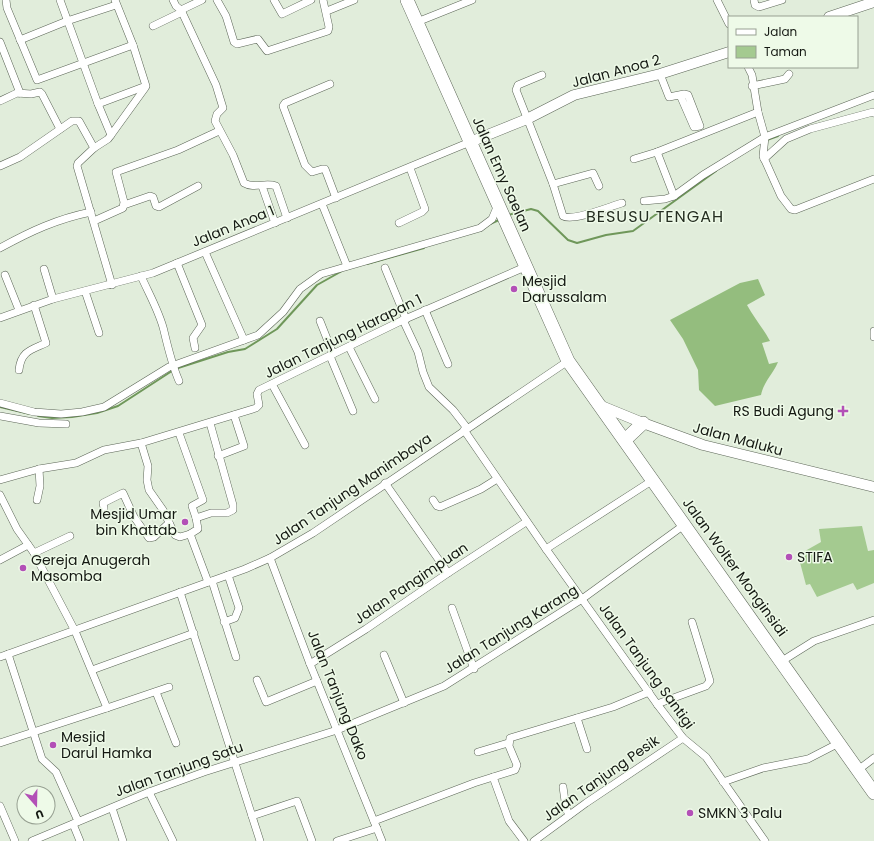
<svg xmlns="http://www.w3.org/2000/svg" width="874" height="841" font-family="Poppins,sans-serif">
	<rect width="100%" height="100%" fill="#e1eddb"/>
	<!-- green -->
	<path fill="#a4ca90" d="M862 526 868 551 874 550V583L857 590 853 583 817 597 810 584 806 585 798 555 821 542 819 529Z"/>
	<!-- forest -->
	<path fill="#94bd7e" d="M758 279 765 295 747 305C754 318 763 328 770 341L762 343 769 364 778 362C772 376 764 381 761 395L715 406 699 390 698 370 683 339 670 320 740 283Z"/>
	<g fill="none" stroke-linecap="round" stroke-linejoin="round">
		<!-- stream -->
		<g stroke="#6f975a" stroke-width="2">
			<path d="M767 140 778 136"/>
			<path d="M508 215 531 209 538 211 568 240 577 243 606 235 633 231 716 171"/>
			<path d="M490 224 499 220"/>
			<path d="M367 264 424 248"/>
			<path d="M0 407 30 414"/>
			<path d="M38 416 52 418 72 417 97 413 118 406 175 369 228 352 245 349 277 329 317 285 342 271"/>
		</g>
		<defs>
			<g id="street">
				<path d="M6 0 7 8 37 80 133 45"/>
				<path d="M60 0 98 104"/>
				<path d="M173 0 176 6 181 10 216 85 223 108 217 114 215 121 233 155 244 183C254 189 266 182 276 186L287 218"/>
				<path d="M217 0 226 16 234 42 237 44 258 39 267 51 328 31 329 27 323 0"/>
				<path d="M274 0 282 14 311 0"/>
				<path d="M717 0 729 24"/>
				<path d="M754 0 755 5 759 7 782 0"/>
				<path d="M181 10 202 0"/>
				<path d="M327 11 354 0"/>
				<path d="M417 22 472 0"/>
				<path d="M153 26 182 12"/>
				<path d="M20 40 67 21 116 5"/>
				<path d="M0 42 20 93"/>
				<path d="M660 74 669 97 684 94 688 95 700 126 694 127 680 95"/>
				<path d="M542 75 518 85 516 90 553 184 563 216C573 222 611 206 622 203"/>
				<path d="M330 84 285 103 283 106 305 165 312 172 322 169H325L336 198"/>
				<path d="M752 86 785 79 789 74"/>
				<path d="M0 101 17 93 31 94 40 92 42 94 60 129"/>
				<path d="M758 112 765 137 763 156 781 196 791 209 795 210 874 179"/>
				<path d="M111 135 145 88"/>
				<path d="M94 148 108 139 111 135 98 104 146 86 133 45 115 0"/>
				<path d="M657 152 674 196"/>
				<path d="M634 159 657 152 758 112 752 75 748 67"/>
				<path d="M764 159 786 139 810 129 873 112 874 113"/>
				<path d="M0 166 20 157 72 121H79L94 148 78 163 77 166 112 285"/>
				<path d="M553 184 593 173 599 186"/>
				<path d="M262 186 275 223"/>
				<path d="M644 201 665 199 674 196 703 175 765 137 874 95"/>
				<path d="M322 204 347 266"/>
				<path d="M124 205 150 196 153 197 156 206 159 207 198 186"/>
				<path d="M94 221 123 208 124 202 116 172 178 150 219 131"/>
				<path d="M399 223 422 212 425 209 410 168"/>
				<path d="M0 248C31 231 57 219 91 212"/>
				<path d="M205 252 244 340"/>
				<path d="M177 263 202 325 193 338 195 348"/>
				<path d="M385 268 406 319"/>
				<path d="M44 269 53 299"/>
				<path d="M5 275 19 310"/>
				<path d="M141 276C149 294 160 313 164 331 168 348 172 365 179 381"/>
				<path d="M85 291 99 333"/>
				<path d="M425 310 448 364"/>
				<path d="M0 318 53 299 153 273 470 142"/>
				<path d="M403 320 418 352 423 372 429 387 453 410 467 428"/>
				<path d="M320 321 333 354"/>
				<path d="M874 331V337"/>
				<path d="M349 347 375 399"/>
				<path d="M330 356 353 411"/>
				<path d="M19 370C21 351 31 350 46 343L34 305"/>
				<path d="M272 384 305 445"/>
				<path d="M0 403 34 412 61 414 82 412 104 407 169 367 258 335 283 312 300 289 321 274 480 228 492 219 498 205"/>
				<path d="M0 416 39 423 66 424"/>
				<path d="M464 430 546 549 657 704 683 738 706 757 765 841"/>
				<path d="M179 433 203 500 192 506 196 518 211 513H227L233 510V505L210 423"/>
				<path d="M141 443 148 466 147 480 149 490 163 510 175 535 180 537 190 534 208 582"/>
				<path d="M218 456 244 446 234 415"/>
				<path d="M0 480 39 469 76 463 104 450 141 443 256 408 259 405 257 394 259 390 403 320 525 267"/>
				<path d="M385 483 448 573"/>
				<path d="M0 495 17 529 34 553 75 631 107 708 0 743"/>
				<path d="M37 500 40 486 39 469"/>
				<path d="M433 500 437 506 440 507 481 489 497 479"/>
				<path d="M104 508 103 503 123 493 134 517 149 538 154 537 169 523"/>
				<path d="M190 534 198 529 196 518"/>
				<path d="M546 549 653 480"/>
				<path d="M34 553 70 536"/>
				<path d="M270 558 310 664 382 841"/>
				<path d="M0 560 28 545"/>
				<path d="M212 581 236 657"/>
				<path d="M180 592 260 841"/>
				<path d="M452 608 474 669"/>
				<path d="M224 622 235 618 239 608 228 575"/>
				<path d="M8 654 42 759 56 772 78 821"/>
				<path d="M384 655 404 703"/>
				<path d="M0 657 245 569 270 558 313 533 568 361"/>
				<path d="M782 661 814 641 874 620"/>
				<path d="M310 664 366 629 448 573 526 522"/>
				<path d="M92 670 194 633"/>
				<path d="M257 680 266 702 317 681"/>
				<path d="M156 692 176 743"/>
				<path d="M657 704 706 686 710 681 692 622"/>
				<path d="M107 708 169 687"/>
				<path d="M577 718 587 749"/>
				<path d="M478 752 508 743"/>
				<path d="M858 770 874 758"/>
				<path d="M493 777 509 821 524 841"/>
				<path d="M723 782 763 768 808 759 839 743"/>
				<path d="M563 787 566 808 569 815"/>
				<path d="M149 792 173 841"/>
				<path d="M0 806 15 841"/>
				<path d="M112 808 123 841"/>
				<path d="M252 816 297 801 312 841"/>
				<path d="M374 821 474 783 515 770 517 765 509 746 510 738 613 707 649 692"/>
				<path d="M73 824 80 841"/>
				<path d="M32 841 149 792 204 772 337 730 444 686 582 599 684 525"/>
				<path d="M337 841 377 828"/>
				<path d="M534 841 586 803 683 738"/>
			</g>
			<g id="secondary">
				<path d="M829 17 874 2"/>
				<path d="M470 142 527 119 574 95 660 74 729 52"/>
				<path d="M599 405 643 423 703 445 874 487"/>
			</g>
			<g id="highway">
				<path d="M407 0 568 361 874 793"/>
				<path d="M625 440 643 423"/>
			</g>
		</defs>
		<!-- street casing -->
		<use href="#street" stroke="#5c6657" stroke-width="8"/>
		<!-- secondary casing -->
		<use href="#secondary" stroke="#5c6657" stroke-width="11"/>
		<!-- highway casing -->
		<use href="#highway" stroke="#5c6657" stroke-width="14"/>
		<!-- street -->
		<use href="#street" stroke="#fff" stroke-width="7"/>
		<!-- secondary -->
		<use href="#secondary" stroke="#fff" stroke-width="10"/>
		<!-- highway -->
		<use href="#highway" stroke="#fff" stroke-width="13"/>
	</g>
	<!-- markers -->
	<g fill="#b350b7" stroke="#eefae8" stroke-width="1.5">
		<circle cx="514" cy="289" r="4"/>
		<path d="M841 405h4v4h4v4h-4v4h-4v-4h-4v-4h4z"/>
		<circle cx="185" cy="522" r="4"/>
		<circle cx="789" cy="557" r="4"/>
		<circle cx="23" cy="568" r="4"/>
		<circle cx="53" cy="745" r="4"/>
		<circle cx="690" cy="813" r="4"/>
	</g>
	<g text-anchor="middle" stroke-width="3" stroke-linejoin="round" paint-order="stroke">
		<!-- street labels -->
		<g font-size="14" fill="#141812" stroke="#eefae8">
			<text transform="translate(616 71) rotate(-15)" y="5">Jalan Anoa 2</text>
			<text transform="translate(502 174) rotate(66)" y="5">Jalan Emy Saelan</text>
			<text transform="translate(233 226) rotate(-22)" y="5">Jalan Anoa 1</text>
			<text transform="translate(343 336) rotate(-26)" y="5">Jalan Tanjung Harapan 1</text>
			<text transform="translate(738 439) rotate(15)" y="5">Jalan Maluku</text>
			<text transform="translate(352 489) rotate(-34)" y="5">Jalan Tanjung Manimbaya</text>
			<text transform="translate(735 567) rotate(54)" y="5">Jalan Wolter Monginsidi</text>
			<text transform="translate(411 583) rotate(-34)" y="5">Jalan Pangimpuan</text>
			<text transform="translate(511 629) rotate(-32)" y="5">Jalan Tanjung Karang</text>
			<text transform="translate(647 666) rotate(54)" y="5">Jalan Tanjung Santigi</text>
			<text transform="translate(338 695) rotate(68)" y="5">Jalan Tanjung Dako</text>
			<text transform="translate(179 769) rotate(-20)" y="5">Jalan Tanjung Satu</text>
			<text transform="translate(601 778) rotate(-35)" y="5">Jalan Tanjung Pesik</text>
		</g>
		<!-- poi labels -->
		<g font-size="14" fill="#141812" stroke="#eefae8" text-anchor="start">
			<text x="522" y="286">Mesjid<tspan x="522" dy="16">Darussalam</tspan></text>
			<text x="834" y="416" text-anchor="end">RS Budi Agung</text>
			<text x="177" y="519" text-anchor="end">Mesjid Umar<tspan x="177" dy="16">bin Khattab</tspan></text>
			<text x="797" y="562">STIFA</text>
			<text x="31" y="565">Gereja Anugerah<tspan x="31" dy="16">Masomba</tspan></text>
			<text x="61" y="742">Mesjid<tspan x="61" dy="16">Darul Hamka</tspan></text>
			<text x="698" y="818">SMKN 3 Palu</text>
		</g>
		<!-- quarter labels -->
		<g font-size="16" letter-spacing="1" fill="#252e21" stroke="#eefae8">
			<text x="655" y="222">BESUSU TENGAH</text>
		</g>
	</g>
	<!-- legend -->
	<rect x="728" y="16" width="130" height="52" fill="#eefae8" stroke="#97a092"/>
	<rect x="736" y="29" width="20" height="6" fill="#ffffff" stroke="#97a092"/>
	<text x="764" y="36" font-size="12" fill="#141812">Jalan</text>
	<rect x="736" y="46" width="20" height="12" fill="#a4ca90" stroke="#97a092"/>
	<text x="764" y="56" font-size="12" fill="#141812">Taman</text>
	<!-- north arrow -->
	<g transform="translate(36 805) rotate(160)"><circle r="19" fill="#eefae8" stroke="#97a092"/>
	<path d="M0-3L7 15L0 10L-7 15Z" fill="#b350b7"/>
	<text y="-6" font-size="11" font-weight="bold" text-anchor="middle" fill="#141812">U</text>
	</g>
</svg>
